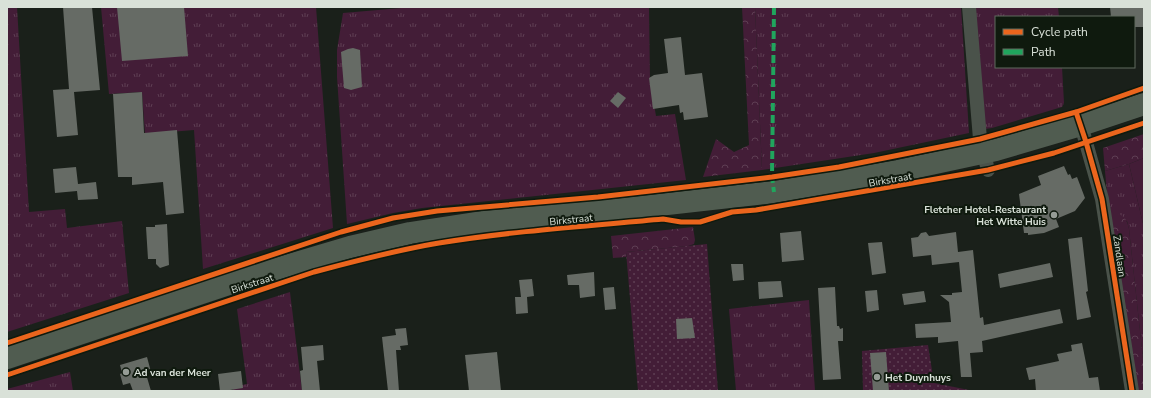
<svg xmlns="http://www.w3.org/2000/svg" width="1151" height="398" font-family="'Nunito Sans',sans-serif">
	<defs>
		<pattern id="grass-tufts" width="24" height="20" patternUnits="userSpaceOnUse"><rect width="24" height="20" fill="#431d37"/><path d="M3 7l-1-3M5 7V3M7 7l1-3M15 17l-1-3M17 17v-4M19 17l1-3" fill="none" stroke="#5e3e53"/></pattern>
		<pattern id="forest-crowns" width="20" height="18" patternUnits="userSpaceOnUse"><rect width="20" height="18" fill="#431d37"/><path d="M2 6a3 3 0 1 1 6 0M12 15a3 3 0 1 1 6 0" fill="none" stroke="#5e3e53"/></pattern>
		<pattern id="park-dots" width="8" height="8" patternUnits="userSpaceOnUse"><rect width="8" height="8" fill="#431d37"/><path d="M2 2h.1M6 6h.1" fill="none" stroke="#5e3e53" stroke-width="1.8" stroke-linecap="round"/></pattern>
	</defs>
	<rect width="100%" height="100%" fill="#1a201a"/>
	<!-- grass -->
	<g fill="url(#grass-tufts)">
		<path d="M7 7H17L29 212 65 209 67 228 122 221 129 293 7 332Z"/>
		<path d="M101 7H316L333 228 203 269 194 130 145 134 142 92 109 94Z"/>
		<path d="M413 7H649L650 81 656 116 675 114 686 180 422 208 393 213 347 224 337 77V50L343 13Z"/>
		<path d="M755 7H961L969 133 874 153 762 170Z"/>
		<path d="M975 7H1058L1059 17H996V67H1062L1064 103 1062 107 992 128 985 129Z"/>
		<path d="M1129 164 1144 228V368L1129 229 1127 221 1109 215 1105 171Z"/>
		<path d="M290 292 302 391H233V387L247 384 237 309Z"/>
		<path d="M809 300 815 391H736L729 309Z"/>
		<path d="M70 372 73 391H7V389Z"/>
	</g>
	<!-- forest -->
	<g fill="url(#forest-crowns)">
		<path d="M742 7H755L762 170 703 177 716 139 734 152 749 145Z"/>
		<path d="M1144 134V158L1129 164 1105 171 1103 148Z"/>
		<path d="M1116 213C1125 216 1127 220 1129 229L1144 368V391H1128L1109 215Z"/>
		<path d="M693 227 695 240 694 244 688 246 626 252V257L613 258 611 236Z"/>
	</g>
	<!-- park -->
	<g fill="url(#park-dots)">
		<path d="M707 244 718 391H638L626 252Z"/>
		<path d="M928 345 934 383 969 390V391H863L862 351Z"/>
	</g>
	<!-- pitch -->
	<path fill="#431d37" d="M1144 158V228L1129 164Z"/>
	<!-- building -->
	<g fill="#666b65">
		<path d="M63 7H92L100 90 74 92 78 135 57 137 53 90 69 89Z"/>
		<path d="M117 7H184L188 56 122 61Z"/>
		<path d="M1110 7H1144V27H1134V17H1111Z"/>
		<path d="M681 37 685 75 702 73 708 117 684 120 683 112 680 113 679 105 653 109 649 78 654 75 668 73 664 39Z"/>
		<path d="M353 48 360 50 362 87 351 90 344 88 341 52 348 49Z"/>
		<path d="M142 92 144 133 177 130 184 213 166 215 163 182 132 185V177H118L113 94Z"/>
		<path d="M618 92 626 98 618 108 610 101Z"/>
		<path d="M1064 166 1068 175 1070 174 1072 179 1077 177 1085 198 1075 211 1056 219 1059 227 1044 233 1028 235V233H1024L1019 194 1041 185 1038 176Z"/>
		<path d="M76 167 78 184 96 182 98 199 78 200 77 191 55 193 53 169Z"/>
		<path d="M167 224 169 265 160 268 156 264V259H148L146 227H155V225Z"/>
		<path d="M801 231 804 260 782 262 780 233Z"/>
		<path d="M926 232 929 236 956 232 958 252 973 250 980 318 983 317 984 325 1060 309 1063 323 982 341 983 352 970 353 972 377H961L958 341 938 343V337L916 338 915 324 951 322 949 302 940 295H952V293L962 292 959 262 932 265 931 255 913 257 911 238 918 237 921 233Z"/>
		<path d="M1082 237 1088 291 1086 292 1091 317 1077 320 1068 239Z"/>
		<path d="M882 242 886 273 872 275 868 243Z"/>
		<path d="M1050 263 1053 277 1000 288 998 274Z"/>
		<path d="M731 264H743L744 280 733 281Z"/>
		<path d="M594 272 595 296 580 298 579 285H568L567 275Z"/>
		<path d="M532 279 534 296 527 297 528 313 516 314 515 297H521L519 280Z"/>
		<path d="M781 281 783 297 759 299 758 282Z"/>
		<path d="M614 287 616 309 605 310 603 288Z"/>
		<path d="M835 287 837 326H839L840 329 843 328V341H838L841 379 823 380 818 288Z"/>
		<path d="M877 290 879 310 867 312 865 291Z"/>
		<path d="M924 291 926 302 904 305 902 294Z"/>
		<path d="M692 318 695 338 677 339 676 319Z"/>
		<path d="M406 328 408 345 400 346 401 350H396L399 391H388L382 337 396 335 395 329Z"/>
		<path d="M1082 343 1089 378 1098 377 1100 391H1036L1035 379 1029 380 1026 368 1059 361 1057 354 1072 351 1071 345Z"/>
		<path d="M323 345 324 360 317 361 320 391H302L300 371 303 370 301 347Z"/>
		<path d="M497 352 501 391H469L465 355Z"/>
		<path d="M886 352 889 391H873L870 353Z"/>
		<path d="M147 357 151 372 146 374 151 391H133L130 383 123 385 120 374 122 373 120 365Z"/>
		<path d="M241 371 243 388 230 390V391H220L218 374Z"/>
	</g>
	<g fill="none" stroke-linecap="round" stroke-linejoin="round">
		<!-- minor -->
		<g stroke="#4a524a" stroke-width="14">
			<path d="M969 7 980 139 988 170"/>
			<path d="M1081 125 1102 199 1132 391"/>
		</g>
		<!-- primary -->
		<path stroke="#505c50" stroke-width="22" d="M7 358 259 274 350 247 410 233 482 222 614 210 774 192 898 171 996 150 1081 125 1144 104"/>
		<!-- quiet -->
		<g stroke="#20a55d" stroke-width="4" stroke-dasharray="8 4" stroke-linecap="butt">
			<path d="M774 7 772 177 774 192"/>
			<path d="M373 390V391"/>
		</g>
		<defs>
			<g id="cycleway">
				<path d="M1076 112 1086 142 1102 199 1132 391"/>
				<path d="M7 343 341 232 393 218 437 211 598 197 772 177 839 167 980 139 1076 112 1144 88"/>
				<path d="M7 375 314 272C355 261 397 250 439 243 513 231 588 226 663 219L681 222H700L732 212 756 210 988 170 1054 153 1144 123"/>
			</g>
		</defs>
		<!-- cycleway casing -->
		<use href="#cycleway" stroke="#0f1a0e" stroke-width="8"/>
		<!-- cycleway -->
		<use href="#cycleway" stroke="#eb651d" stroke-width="5"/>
	</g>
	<!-- markers -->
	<g fill="#969d96" stroke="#0f1a0e" stroke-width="1.5">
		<circle cx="1054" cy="215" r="4"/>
		<circle cx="126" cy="372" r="4"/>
		<circle cx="877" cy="377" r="4"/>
	</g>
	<g text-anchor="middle" stroke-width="4" stroke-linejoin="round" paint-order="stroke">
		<!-- street labels -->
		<g font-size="10" fill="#d9e1d8" stroke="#0f1a0e">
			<text transform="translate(890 179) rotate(-10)" y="4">Birkstraat</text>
			<text transform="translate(571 219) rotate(-6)" y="4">Birkstraat</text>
			<text transform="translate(1120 256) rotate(82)" y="4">Zandlaan</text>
			<text transform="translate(252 283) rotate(-18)" y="4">Birkstraat</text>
		</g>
		<!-- poi labels -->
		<g font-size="10" font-weight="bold" fill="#d9e1d8" stroke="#0f1a0e" text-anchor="start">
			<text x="1046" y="213" text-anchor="end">Fletcher Hotel-Restaurant<tspan x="1046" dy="12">Het Witte Huis</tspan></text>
			<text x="134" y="376">Ad van der Meer</text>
			<text x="885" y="381">Het Duynhuys</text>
		</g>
	</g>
	<!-- border -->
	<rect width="1151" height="398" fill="none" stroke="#d9e1d8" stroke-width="16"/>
	<!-- legend -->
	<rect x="995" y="16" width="140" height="52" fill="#0f1a0e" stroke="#606a5f"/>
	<rect x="1003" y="29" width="20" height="6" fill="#eb651d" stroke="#606a5f"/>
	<text x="1031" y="36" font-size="12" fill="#d9e1d8">Cycle path</text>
	<rect x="1003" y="49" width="20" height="6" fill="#20a55d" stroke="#606a5f"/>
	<text x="1031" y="56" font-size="12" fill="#d9e1d8">Path</text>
</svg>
